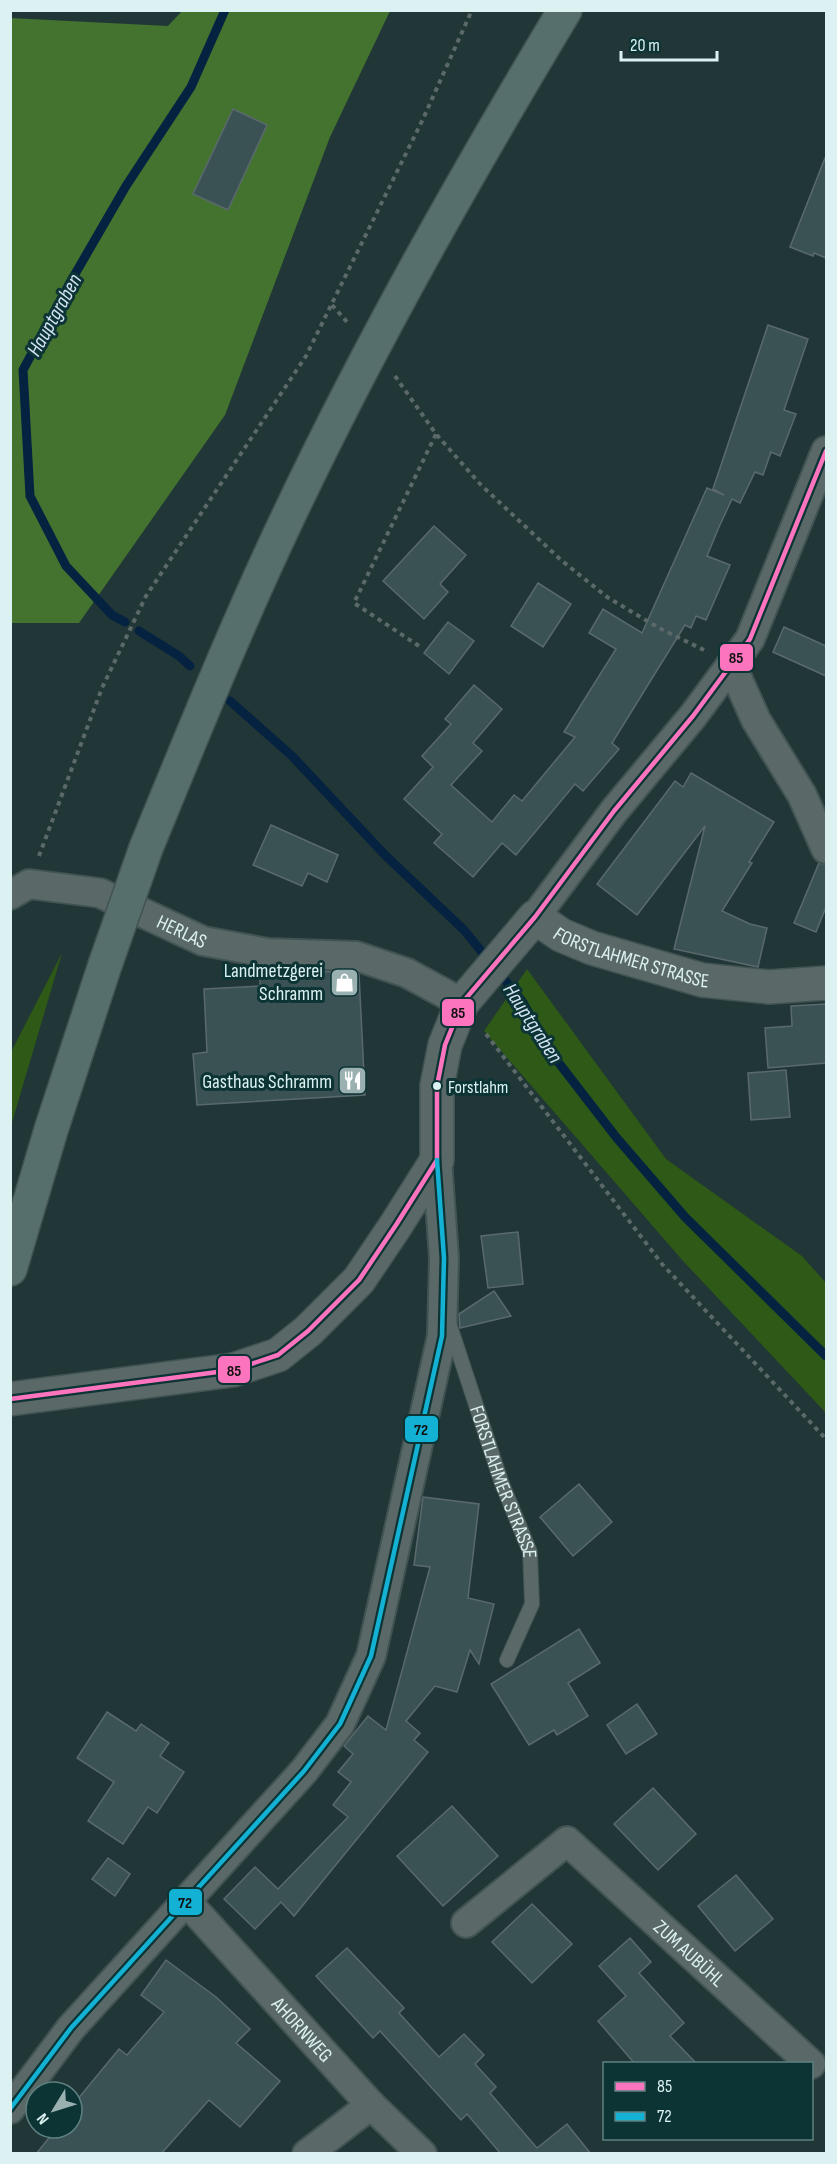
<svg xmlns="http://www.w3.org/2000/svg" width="837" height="2164" font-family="'Sofia Sans Condensed',sans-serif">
	<rect width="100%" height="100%" fill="#213636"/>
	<!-- green -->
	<g fill="#2e5917">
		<path d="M62 953 11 1126V1052Z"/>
		<path d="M527 969 666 1159 802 1256 826 1283V1413L683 1261 484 1031Z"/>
	</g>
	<!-- forest -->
	<path fill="#44732f" d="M182 11H390L330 137 225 415 79 623H11L10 18 168 26Z"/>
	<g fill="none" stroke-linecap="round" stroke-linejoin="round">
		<!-- stream -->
		<g stroke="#062241" stroke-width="9">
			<path d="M125 622 112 615 66 566 30 496 23 370 71 281 126 186 191 87 225 10"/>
			<path d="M139 631 179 656 190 666"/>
			<path d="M230 701 292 756 385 855 464 930 522 1001 555 1058 616 1137 685 1217 826 1356"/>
		</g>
	</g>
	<!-- building -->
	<g fill="#3b5255" stroke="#5a6a6c" stroke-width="1.5">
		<path d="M233 109 267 125 228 210 193 194Z"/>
		<path d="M825 158H826V258L814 253 813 256 790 247Z"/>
		<path d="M768 325 808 339 784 410 796 414 780 456 771 452 763 475 755 472 740 503 732 499 719 527 707 556 730 565 706 620 696 616 691 628 685 625 612 743 619 749 583 791 575 784 516 855 502 843 473 877 434 843 442 834 404 799 433 767 422 756 451 724 445 719 474 685 502 709 473 743 482 751 451 785 492 822 514 795 522 801 575 737 564 732 616 649 589 633 603 609 642 633 707 488 724 495 713 489Z"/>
		<path d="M434 526 466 555 440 584 448 592 424 619 383 581Z"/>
		<path d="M538 583 571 604 543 647 511 626Z"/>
		<path d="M448 622 474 641 449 674 424 653Z"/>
		<path d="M784 627 826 646V676L773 652Z"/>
		<path d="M691 773 774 822 749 862 752 863 722 911 750 924 767 928 758 967 674 949 705 826 637 915 597 884 675 781 683 787Z"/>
		<path d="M271 825 338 855 327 882 308 873 302 886 253 865Z"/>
		<path d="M819 863 826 865V907L816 932 794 923Z"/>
		<path d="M317 971 359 974 365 1095 197 1105 193 1054 207 1052 204 989 260 986V974Z"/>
		<path d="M826 1004V1063L768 1068 765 1028 792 1026 791 1006Z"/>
		<path d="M786 1070 790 1117 751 1120 748 1073Z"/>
		<path d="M518 1232 523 1284 488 1288 481 1236Z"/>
		<path d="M494 1291 511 1316 460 1328 459 1314Z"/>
		<path d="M579 1484 612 1522 573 1556 540 1517Z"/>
		<path d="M423 1497 479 1504 468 1598 494 1604 479 1664 470 1650 457 1692 435 1686 406 1721 420 1733 414 1740 428 1752 294 1916 281 1902 255 1929 224 1899 255 1867 278 1889 348 1817 333 1805 351 1782 338 1772 353 1754 344 1746 368 1716 386 1730 430 1567 414 1565Z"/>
		<path d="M579 1629 600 1663 568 1683 588 1716 557 1735 554 1730 529 1745 491 1684Z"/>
		<path d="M637 1704 657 1734 626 1754 607 1725Z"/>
		<path d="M107 1712 136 1731 141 1724 169 1743 160 1756 184 1772 157 1813 148 1807 123 1844 88 1821 114 1782 77 1758Z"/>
		<path d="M653 1788 696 1834 658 1870 614 1824Z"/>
		<path d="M452 1806 498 1856 443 1906 397 1856Z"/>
		<path d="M108 1858 130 1874 115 1896 92 1879Z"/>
		<path d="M736 1875 773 1919 735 1951 698 1906Z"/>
		<path d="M532 1904 572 1944 532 1983 492 1942Z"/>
		<path d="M630 1938 651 1962 639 1973 684 2023 670 2036 697 2064H635L598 2021 626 1996 599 1966Z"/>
		<path d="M347 1948 404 2008 399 2013 439 2057 464 2034 484 2055 475 2064 496 2087 490 2093 537 2148 567 2124 591 2154H501L467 2114 461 2120 380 2031 373 2038 316 1976Z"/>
		<path d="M166 1960 216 1997 250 2029 236 2043 280 2081 240 2127 209 2100 161 2154H36L57 2128H72V2106L119 2049 127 2055 164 2012 141 1995Z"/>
	</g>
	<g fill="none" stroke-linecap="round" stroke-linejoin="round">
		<defs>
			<g id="service">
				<path id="s1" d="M450 1326 501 1481 530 1552 532 1604 507 1660"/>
			</g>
			<g id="minor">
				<path d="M731 664 756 720 802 795 826 849"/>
				<path id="s2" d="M10 895 29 884 100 893 203 941 268 953 356 956 407 973 462 1003"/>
				<path d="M535 917 614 811 693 716 750 639 826 451"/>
				<path id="s3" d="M187 1902 371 2105 422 2154"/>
				<path id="s4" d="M466 1923 567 1841 811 2064"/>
				<path d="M10 2109 71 2028 304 1771 340 1724 371 1656 442 1336 444 1258 437 1160"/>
				<path d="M307 2154 371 2105"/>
			</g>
			<g id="tertiary">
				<path id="s5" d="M10 1399 233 1370 278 1355 308 1331 359 1280 396 1225 437 1160V1086L445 1045 462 1003 535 917 561 935 592 948 702 980 769 987 826 983"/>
			</g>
			<g id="primary">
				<path d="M146 848C192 736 237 624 289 515 371 342 466 175 565 10"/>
				<path d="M10 1269 51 1130 105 965"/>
			</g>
		</defs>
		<!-- service casing -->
		<use href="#service" stroke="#415353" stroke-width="16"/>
		<!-- minor casing -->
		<use href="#minor" stroke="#415353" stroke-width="32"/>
		<!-- tertiary casing -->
		<use href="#tertiary" stroke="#415353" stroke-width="36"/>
		<!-- primary casing -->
		<use href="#primary" stroke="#415353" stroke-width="36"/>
		<!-- path -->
		<g stroke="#5b6969" stroke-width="4" stroke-dasharray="4.5 4.5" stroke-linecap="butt">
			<path d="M332 305 348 323"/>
			<path d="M395 376 436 434 481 485 561 560 607 597 659 628 704 650"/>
			<path d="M419 646 354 603 436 434"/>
			<path d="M39 856 102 688 146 596 306 356 423 119 472 10"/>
			<path d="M486 1034 662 1264 826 1439"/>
		</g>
		<!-- service -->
		<use href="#service" stroke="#5a6868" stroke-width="14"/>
		<!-- minor -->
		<use href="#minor" stroke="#5a6868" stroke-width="28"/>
		<!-- tertiary -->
		<use href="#tertiary" stroke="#5a6868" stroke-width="33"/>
		<!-- primary -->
		<use href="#primary" stroke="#576f6c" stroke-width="33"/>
		<defs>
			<path id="primary-bridge" d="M105 965 146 848"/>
		</defs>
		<!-- primary-bridge casing -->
		<use href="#primary-bridge" stroke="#415353" stroke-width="36" stroke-linecap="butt"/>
		<!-- primary-bridge -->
		<use href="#primary-bridge" stroke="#576f6c" stroke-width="33"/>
		<defs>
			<path id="bus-1" d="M10 1399 233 1370 278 1355 308 1331 359 1280 396 1225 437 1160V1086L445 1045 462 1003 535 917 614 811 693 716 750 639 826 451"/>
			<path id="bus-2" d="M10 2109 71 2028 304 1771 340 1724 371 1656 442 1336 444 1258 437 1160"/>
		</defs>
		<!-- bus-1 casing -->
		<use href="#bus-1" stroke="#0c3434" stroke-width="9"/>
		<!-- bus-2 casing -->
		<use href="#bus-2" stroke="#0c3434" stroke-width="9"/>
		<!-- bus-1 -->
		<use href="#bus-1" stroke="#fc73be" stroke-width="4.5"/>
		<!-- bus-2 -->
		<use href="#bus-2" stroke="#13b2d5" stroke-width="4.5"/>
	</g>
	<!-- icons -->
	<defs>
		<symbol id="shop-square" viewBox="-11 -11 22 22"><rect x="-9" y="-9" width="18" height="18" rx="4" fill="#9bb0b0" stroke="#0c3434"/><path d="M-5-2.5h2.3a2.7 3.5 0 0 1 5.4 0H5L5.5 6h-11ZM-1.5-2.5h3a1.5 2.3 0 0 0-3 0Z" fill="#fff"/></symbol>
		<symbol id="restaurant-square" viewBox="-11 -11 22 22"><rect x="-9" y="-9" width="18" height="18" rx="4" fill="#9bb0b0" stroke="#0c3434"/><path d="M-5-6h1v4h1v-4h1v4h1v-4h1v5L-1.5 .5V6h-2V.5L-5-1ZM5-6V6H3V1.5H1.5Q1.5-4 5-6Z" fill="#fff"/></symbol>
	</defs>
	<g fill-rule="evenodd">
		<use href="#shop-square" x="328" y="966" width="33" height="33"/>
		<use href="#restaurant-square" x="336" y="1064" width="33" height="33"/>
	</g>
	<!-- markers -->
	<circle fill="#dcf1f1" stroke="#0c3434" stroke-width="2" cx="437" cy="1086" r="5"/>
	<g text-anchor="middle" stroke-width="6" stroke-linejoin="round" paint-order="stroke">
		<!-- bus labels -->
		<g font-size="18" fill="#dcf1f1" stroke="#0c3434" text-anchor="start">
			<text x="448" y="1093">Forstlahm</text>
		</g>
		<!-- street labels -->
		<g font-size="20" fill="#dcf1f1" stroke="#0c3434">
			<text dy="7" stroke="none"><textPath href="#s2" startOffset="184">HERLAS</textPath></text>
			<text dy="7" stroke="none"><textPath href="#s5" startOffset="906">FORSTLAHMER STRASSE</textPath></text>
			<text dy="7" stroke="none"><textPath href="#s1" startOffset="165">FORSTLAHMER STRASSE</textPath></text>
			<text dy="7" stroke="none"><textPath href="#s4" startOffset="296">ZUM AUBÜHL</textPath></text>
			<text dy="7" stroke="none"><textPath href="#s3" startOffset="172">AHORNWEG</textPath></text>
		</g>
		<!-- poi labels -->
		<g font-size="20" fill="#dcf1f1" stroke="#0c3434" text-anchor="end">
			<text x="323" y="977">Landmetzgerei<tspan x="323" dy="23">Schramm</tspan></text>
			<text x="332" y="1088">Gasthaus Schramm</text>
		</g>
		<!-- water labels -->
		<g font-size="21" font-style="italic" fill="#d4e3f6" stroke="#0c3434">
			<text transform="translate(54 315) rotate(-61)" y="7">Hauptgraben</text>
			<text transform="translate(533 1023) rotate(57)" y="7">Hauptgraben</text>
		</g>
	</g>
	<g stroke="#0c3434" stroke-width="2">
		<rect x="719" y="643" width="35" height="29" rx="6" fill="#fc73be"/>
		<rect x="441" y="998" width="34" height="29" rx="6" fill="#fc73be"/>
		<rect x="217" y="1355" width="34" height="29" rx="6" fill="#fc73be"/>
		<rect x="404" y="1415" width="35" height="28" rx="6" fill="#13b2d5"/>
		<rect x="168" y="1888" width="35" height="28" rx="6" fill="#13b2d5"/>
	</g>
	<g font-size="16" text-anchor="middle" font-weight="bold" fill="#111">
		<text x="736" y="663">85</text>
		<text x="458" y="1018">85</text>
		<text x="234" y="1376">85</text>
		<text x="421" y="1435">72</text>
		<text x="185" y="1908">72</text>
	</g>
	<!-- border -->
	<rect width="837" height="2164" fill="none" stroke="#dcf1f1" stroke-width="24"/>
	<!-- legend -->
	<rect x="603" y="2062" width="210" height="78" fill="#0c3434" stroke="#5f8080" stroke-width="1.5"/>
	<rect x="615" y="2082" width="30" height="9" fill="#fc73be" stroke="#5f8080" stroke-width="1.5"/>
	<text x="657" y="2092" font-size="18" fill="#dcf1f1">85</text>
	<rect x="615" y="2112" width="30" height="9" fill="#13b2d5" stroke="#5f8080" stroke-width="1.5"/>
	<text x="657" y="2122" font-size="18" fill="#dcf1f1">72</text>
	<!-- north arrow -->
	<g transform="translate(54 2110) rotate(232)"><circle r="28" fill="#0c3434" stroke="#5f8080" stroke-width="1.5"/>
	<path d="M0-4.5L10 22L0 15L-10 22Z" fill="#9bb0b0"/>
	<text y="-9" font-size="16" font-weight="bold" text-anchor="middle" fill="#dcf1f1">N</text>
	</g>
	<!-- scale -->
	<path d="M621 51v9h96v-9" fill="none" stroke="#dcf1f1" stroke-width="3"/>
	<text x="630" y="51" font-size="18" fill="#dcf1f1" stroke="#0c3434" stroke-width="4.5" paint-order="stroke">20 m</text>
</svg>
